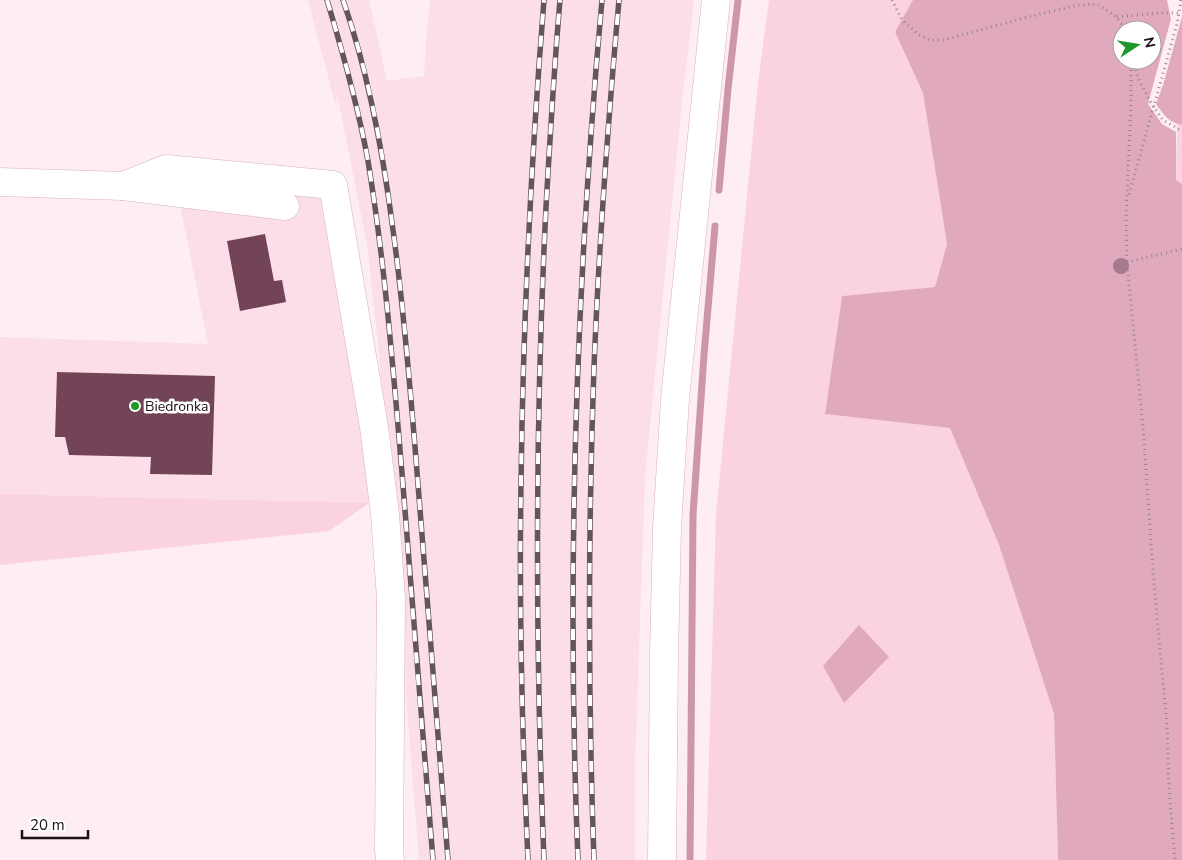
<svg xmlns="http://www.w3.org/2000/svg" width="1182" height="860" font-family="'Nunito Sans',sans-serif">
	<rect width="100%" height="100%" fill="#feedf3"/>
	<!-- built -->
	<g fill="#fbdee8">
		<path d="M308 0H369L387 81 424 76 426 42 430 0H694L682 101 645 477 635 765V860H419L379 354 367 244 337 93 336 107Z"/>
		<path d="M176 184 327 194 382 501 369 503 0 494V337L208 344Z"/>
	</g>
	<!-- green -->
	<g fill="#fad2e1">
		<path d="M769 0H913L895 32 923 93 947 244 935 287 842 296 825 414 950 428 999 545 1054 714 1058 860H706L716 515 758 83Z"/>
		<path d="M1177 124 1182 125V184L1176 180Z"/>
		<path d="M0 494 369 503 329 531 0 565Z"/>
	</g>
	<!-- forest -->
	<g fill="#e1a9be" fill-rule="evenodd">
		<path d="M913 0H1167L1171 19 1148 104 1162 124 1176 132V180L1182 184V860H1058L1054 714 999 545 950 428 825 414 842 296 935 287 947 244 923 93 895 32ZM1122 30H1152V60H1122Z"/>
		<path d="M1182 17V125C1168 122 1164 115 1156 104L1163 85Z"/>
		<path d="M859 625 889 657 844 703 823 666Z"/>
	</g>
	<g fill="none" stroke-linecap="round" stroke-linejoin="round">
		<!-- stream -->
		<g stroke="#cd96ab" stroke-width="7">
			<path d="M719 190 728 89 738 0"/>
			<path d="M690 860 693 515 704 355 715 226"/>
		</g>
	</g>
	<!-- building -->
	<g fill="#734357">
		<path d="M265 234 274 281 282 280 286 302 240 311 227 241Z"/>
		<path d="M57 372 215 376 212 475 150 474 151 457 69 455 65 437H55Z"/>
	</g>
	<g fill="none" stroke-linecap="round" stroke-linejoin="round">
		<defs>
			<g id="minor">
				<path d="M0 182 123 186 285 206"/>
				<path d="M123 186 166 169 333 185 374 427 385 514 391 598 389 850 390 860"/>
				<path d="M662 860 664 655 667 528 675 399 716 0"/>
			</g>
		</defs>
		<!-- minor casing -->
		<use href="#minor" stroke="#d8b2c0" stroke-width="29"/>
		<!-- path -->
		<g stroke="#94858b" stroke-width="3" stroke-dasharray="1 4" stroke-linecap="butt">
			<path d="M892 0 902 20 918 34 929 40H944L1024 18 1078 5 1097 4 1117 17 1125 30"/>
			<path d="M1117 17 1159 13H1179"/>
			<path d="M1131 60V105L1126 218 1127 262 1143 428 1154 584 1167 725 1169 788 1175 860"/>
			<path d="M1134 60 1138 78 1151 103 1163 120 1182 131"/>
			<path d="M1129 194 1177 24 1181 0"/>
			<path d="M1127 262 1182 249"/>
		</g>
		<!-- minor -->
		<use href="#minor" stroke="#fff" stroke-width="28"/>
		<defs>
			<g id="rail">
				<path d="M327 0C343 53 358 106 368 161 385 264 393 368 402 473 412 602 422 731 433 860"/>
				<path d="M343 0C369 74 383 152 393 230 403 302 409 374 415 447 426 585 437 722 448 860"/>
				<path d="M528 860C522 735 519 609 521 484 523 322 531 161 544 0"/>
				<path d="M544 860C535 642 535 425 546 207 550 138 554 69 560 0"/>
				<path d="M578 860C566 573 576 286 602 0"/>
				<path d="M594 860C588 696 588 531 594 367 599 244 608 122 619 0"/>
			</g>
		</defs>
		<!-- rail casing -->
		<use href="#rail" stroke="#63555a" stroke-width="5.5"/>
		<!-- rail -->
		<use href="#rail" stroke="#fff" stroke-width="4" stroke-dasharray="11" stroke-linecap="butt"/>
	</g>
	<!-- trees -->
	<circle fill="#a57a8d" cx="1121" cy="266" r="8"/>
	<!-- markers -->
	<circle fill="#1e982b" stroke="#fff" stroke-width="2" cx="135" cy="406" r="5"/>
	<g text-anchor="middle" stroke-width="5" stroke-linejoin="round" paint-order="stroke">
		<!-- poi labels -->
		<g font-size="14" fill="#1e1116" stroke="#fff" text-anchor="start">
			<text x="145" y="411">Biedronka</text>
		</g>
	</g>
	<!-- north arrow -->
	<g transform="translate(1137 45) rotate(78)"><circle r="24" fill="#ffffff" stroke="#a5a0a2"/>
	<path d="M0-4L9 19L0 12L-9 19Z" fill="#1e982b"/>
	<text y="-8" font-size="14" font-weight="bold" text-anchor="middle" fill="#1e1116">N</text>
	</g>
	<!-- scale -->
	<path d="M22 830v8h66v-8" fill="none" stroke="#1e1116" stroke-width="2.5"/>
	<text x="30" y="830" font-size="15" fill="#1e1116" stroke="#ffffff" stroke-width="4" paint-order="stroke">20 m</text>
</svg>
